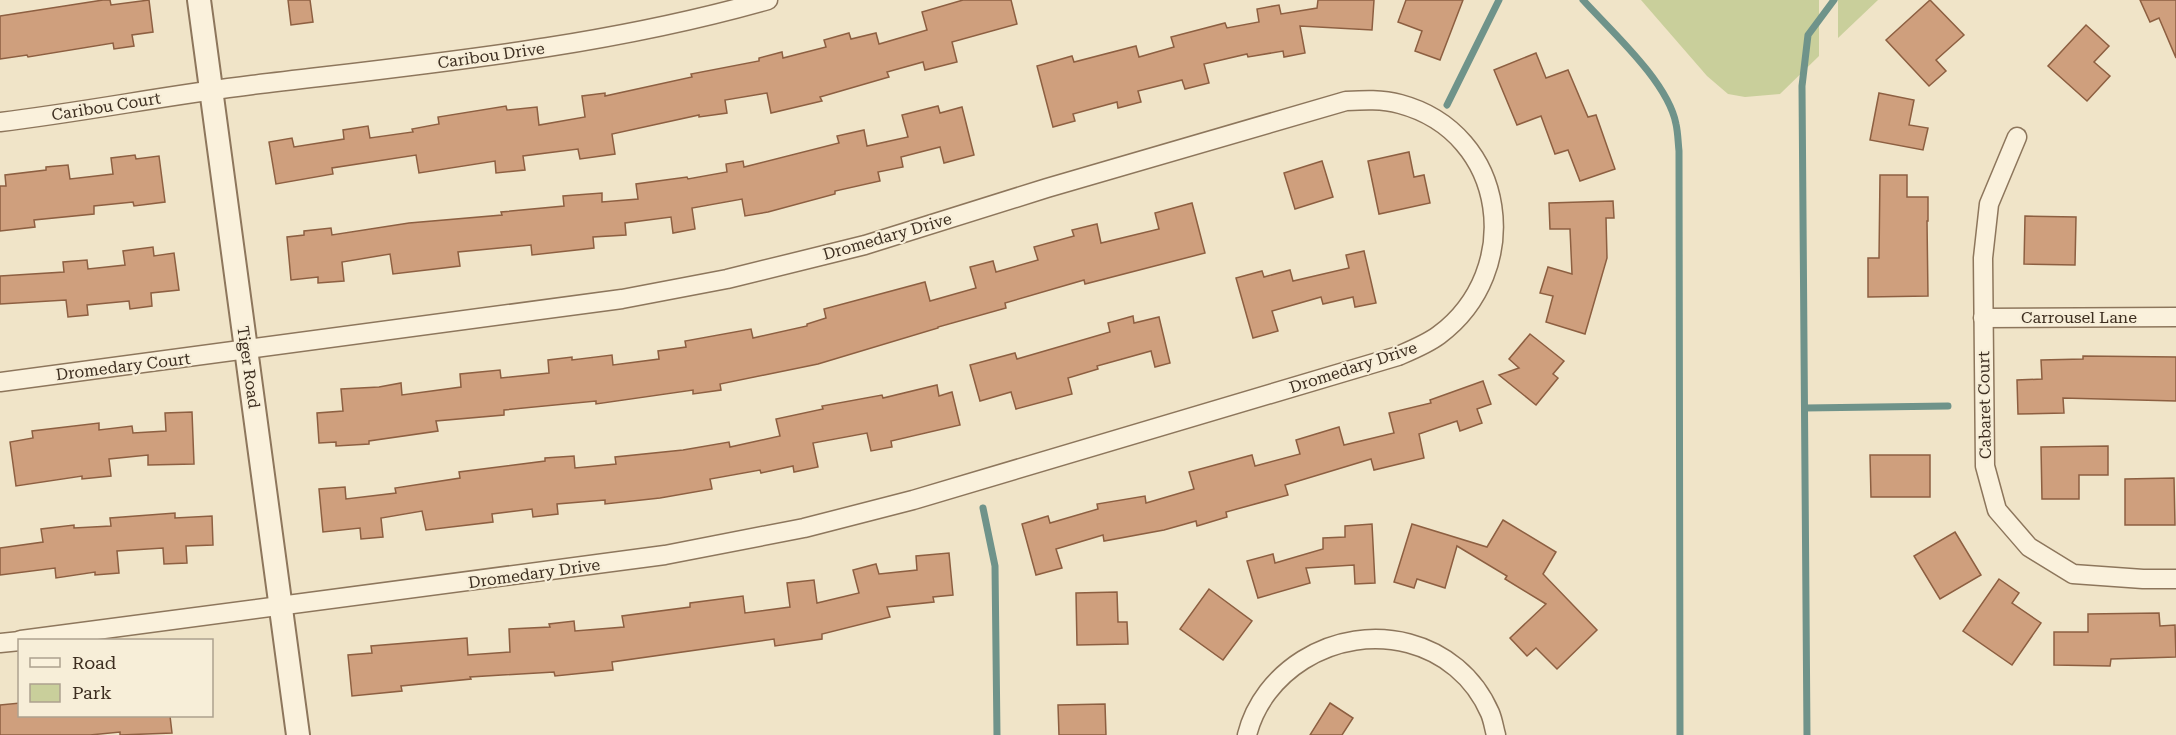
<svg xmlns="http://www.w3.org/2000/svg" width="2176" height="735" font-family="'Roboto Serif',serif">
	<rect width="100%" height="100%" fill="#f0e4c8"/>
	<!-- green -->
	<g fill="#c9cf9b">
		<path d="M1641 0H1819V56L1780 94 1745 97 1728 94 1707 76Z"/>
		<path d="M1838 0H1878L1838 38Z"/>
	</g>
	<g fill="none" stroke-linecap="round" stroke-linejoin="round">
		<!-- stream -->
		<g stroke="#6f938a" stroke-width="7">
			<path d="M1583 0C1612 32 1668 82 1676 124 1678 133 1678 142 1679 151L1680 735"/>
			<path d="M1447 105 1499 0"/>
			<path d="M1805 408 1948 406"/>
			<path d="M983 508 995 566 997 735"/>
			<path d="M1807 735 1802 86 1808 35 1834 0"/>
		</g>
	</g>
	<!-- building -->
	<g fill="#cf9f7d" stroke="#8d5f41" stroke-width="1.5">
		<path d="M103 0H110L111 5 149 0 153 32 132 35 134 46 114 49 113 43 28 57 27 55 0 59V16Z"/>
		<path d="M288 0H310L313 22 291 25Z"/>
		<path d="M963 0H1011L1017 24 952 42 957 62 925 70 923 62 887 72 889 77 820 97 822 101 771 113 767 93 725 100 727 113 699 117V115L612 134 615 154 580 159 578 149 523 156 525 170 496 173 495 161 419 173 416 155 332 168 333 174 276 184 269 142 292 138 294 147 344 139 343 130 368 126 370 138 413 132 412 129 439 124 438 117 506 106 507 110 537 107 539 125 585 117 582 96 605 93V96L692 77 691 74 759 61V58L782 52 783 58 826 47 824 40 849 33 851 39 876 33 879 44 927 30 922 12Z"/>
		<path d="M1318 0H1374L1372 30 1300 26 1305 53 1284 57 1283 51 1248 57 1247 54 1204 64 1209 83 1185 89 1182 80 1138 91 1141 102 1118 108 1117 102 1073 114 1075 121 1053 127 1037 66 1072 56 1074 62 1136 46 1139 57 1174 47 1171 37 1225 23 1227 28 1259 22 1257 9 1279 5 1281 14 1317 8Z"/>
		<path d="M1406 0H1463L1440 60 1415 51 1422 31 1398 22Z"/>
		<path d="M1930 0 1964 35 1936 60 1946 71 1929 86 1886 40Z"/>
		<path d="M2140 0H2176V58L2159 18 2150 22Z"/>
		<path d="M2086 25 2109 46 2094 62 2110 76 2087 101 2048 66Z"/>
		<path d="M1536 53 1546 78 1568 70 1588 117 1596 115 1615 169 1580 181 1568 150 1555 154 1541 116 1517 125 1494 70Z"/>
		<path d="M1879 93 1914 100 1909 125 1928 128 1923 150 1870 140Z"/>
		<path d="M938 106 940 113 962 107 974 155 944 163 940 147 901 157 903 167 878 172 880 181 835 191V194L768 212 745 216 742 199 692 208 695 229 673 233 671 217 625 223 626 235 593 237 594 248 532 255 531 245 458 252 460 266 393 274 390 254 342 262 344 281 318 283V277L291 280 287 237 304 235V231L331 228 332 235 409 223 502 215 501 212 564 206 563 196 602 193V202L638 199 636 184 687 177 688 179 727 172 726 164 743 161 744 167 839 143 837 136 864 130 867 146 908 137 902 115Z"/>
		<path d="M1409 152 1414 177 1424 175 1430 203 1379 214 1368 161Z"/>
		<path d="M135 155 136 159 159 156 165 202 134 206 133 202 94 206V214L34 220 35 227 0 231V186H6L5 175 46 170V167L68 165 70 179 113 174 111 158Z"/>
		<path d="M1322 161 1333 197 1295 209 1284 173Z"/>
		<path d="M1880 175H1907V197H1928V221H1927L1928 296 1868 297V258H1879Z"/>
		<path d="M1613 201 1614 218H1606L1607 258 1585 334 1546 322 1553 296 1540 293 1548 267 1572 274 1570 229H1550L1549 203Z"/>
		<path d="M1192 203 1205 253 1085 284 1084 280 1005 303 1006 308 938 327V328L818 364 720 384 721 390 693 394V390L596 404V401L504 410V415L436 421 438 431 369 441V444L336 446V442L319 443 317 413 343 411 341 389 379 387 401 383 402 395 461 387 460 374 500 370 501 378 549 373 548 360 572 357V360L612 355 613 365 659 359 658 351 686 347 685 341 751 329 753 338 807 326V324L826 318 824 309 925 282 930 301 976 288 970 267 993 261 996 272 1038 260 1034 247 1074 236 1072 230 1097 224 1101 243 1159 229 1155 213Z"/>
		<path d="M2025 216 2076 217 2075 265 2024 264Z"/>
		<path d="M153 247 154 256 174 253 179 290 151 293 152 306 130 309 129 301 87 305 88 315 68 317 66 300 0 304V276L64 272 63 262 87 260 88 269 125 265 123 251Z"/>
		<path d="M1364 251 1376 303 1355 307 1353 297 1323 304 1321 297 1272 311 1278 331 1253 338 1236 278 1262 271 1264 277 1290 270 1293 281 1349 268 1346 255Z"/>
		<path d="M1133 316 1134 323 1159 317 1170 363 1155 367 1151 351 1097 366 1098 369 1068 378 1072 394 1016 409 1011 392 980 401 970 365 1015 353 1017 359 1110 332 1108 323Z"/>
		<path d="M1530 334 1564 361 1553 374 1558 378 1536 405 1499 375 1519 368 1509 359Z"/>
		<path d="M2083 356 2176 357V401L2063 398 2064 413 2018 414 2017 380 2042 379 2041 360 2083 359Z"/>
		<path d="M1483 381 1491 404 1477 409 1482 423 1460 431 1457 421 1419 434 1424 458 1374 470 1371 459 1285 485 1288 495 1226 512 1227 517 1197 526 1196 521 1164 530 1104 541 1103 535 1056 549 1062 568 1036 575 1022 524 1048 516 1050 523 1098 509 1097 504 1145 496 1146 503 1194 489 1189 472 1252 455 1255 466 1300 454 1296 440 1339 427 1344 445 1394 433 1389 413 1431 403 1430 400Z"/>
		<path d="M937 385 939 396 952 392 960 425 891 441 892 447 871 451 867 433 813 443 818 467 794 472 793 466 761 473 760 470 710 479 712 489 660 498 605 504V500L557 504 558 514 533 517 532 509 492 514 493 522 426 530 422 511 381 518 383 537 361 539 360 528 323 532 319 489 345 487 346 499 396 493 395 488 460 478 459 472 545 461V458L574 456 575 468 616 464 615 457 683 450 729 442 730 447 780 436 776 419 823 409 822 406 882 395 883 398Z"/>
		<path d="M192 412 194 464 148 465V455L109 459 111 476 82 479V476L16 486 10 442 33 438 32 431 99 423V430L132 426 133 433 166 431 165 413Z"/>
		<path d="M2108 446V475H2079V499H2042L2041 447Z"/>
		<path d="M1870 455H1930V497H1871Z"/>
		<path d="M2174 478 2175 525H2125V479Z"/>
		<path d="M175 513V518L212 516 213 545 186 546 187 563 164 564 163 548 117 551 119 573 95 575V572L56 578 55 568 0 575V548L43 542 41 529 74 525V528L111 526 110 518Z"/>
		<path d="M1503 520 1556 552 1543 574 1597 630 1557 669 1536 648 1527 656 1510 638 1546 604 1505 579 1507 576 1457 546 1445 588 1417 579 1414 588 1394 582 1412 524 1487 547Z"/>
		<path d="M1372 524 1375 583 1355 584 1354 565 1306 568 1310 583 1258 598 1247 561 1273 554 1275 563 1323 549V538L1345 537V526Z"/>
		<path d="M1955 532 1981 575 1940 599 1914 556Z"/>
		<path d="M949 553 953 595 933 597 934 602 887 607 890 617 822 634V639L775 646 774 639 612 662 613 670 555 676 554 672 470 677 471 679 401 686 402 691 352 696 348 655 372 653 371 646 467 638 468 655 510 652 509 629 550 627 549 624 574 621 575 631 624 627 622 616 690 607V603L743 596 745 613 790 607 787 583 814 580 817 603 859 593 853 570 876 564 879 574 917 570 916 556Z"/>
		<path d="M1999 579 2019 593 2012 603 2041 623 2012 665 1963 631Z"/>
		<path d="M1209 589 1252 621 1223 660 1180 629Z"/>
		<path d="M1117 592 1118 622H1127L1128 644 1077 645 1076 593Z"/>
		<path d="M2159 613 2160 626 2175 625 2176 657 2111 659 2110 666 2054 665V632H2088V614Z"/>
		<path d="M20 703V716H170L172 733 120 735V732L90 735H0V705Z"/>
		<path d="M1330 703 1353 718 1342 735H1310Z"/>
		<path d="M1105 704 1106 735H1059L1058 705Z"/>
	</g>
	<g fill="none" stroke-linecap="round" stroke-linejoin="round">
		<defs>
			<g id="minor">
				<path d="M0 122C84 112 168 95 252 85 425 64 600 48 768 0"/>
				<path d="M2017 137 1989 204 1983 258 1985 466 1997 510 2029 547 2073 574 2143 579H2176"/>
				<path d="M1983 318 2176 317"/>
				<path d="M0 382 622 299 727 279 865 245 1047 188 1346 101C1364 100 1382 99 1400 104 1508 133 1525 271 1439 335 1427 344 1412 350 1398 356L913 500 804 528 665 555 21 640"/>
				<path d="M0 643 20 641"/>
				<path d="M1247 735C1255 703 1276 677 1303 660 1368 619 1458 639 1490 713 1493 720 1494 728 1496 735"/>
			</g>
			<path id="tertiary" d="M199 0 298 735"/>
		</defs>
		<!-- minor casing -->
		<use href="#minor" stroke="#8d765c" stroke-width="21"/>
		<!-- tertiary casing -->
		<use href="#tertiary" stroke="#8d765c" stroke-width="26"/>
		<!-- minor -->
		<use href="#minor" stroke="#faf1dc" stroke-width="18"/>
		<!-- tertiary -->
		<use href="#tertiary" stroke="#faf1dc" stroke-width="22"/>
	</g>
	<g text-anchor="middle" stroke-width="4.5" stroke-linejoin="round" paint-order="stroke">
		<!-- street labels -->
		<g font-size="16" fill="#3d2e20" stroke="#f7eed8">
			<text transform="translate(491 55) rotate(-8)" y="6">Caribou Drive</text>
			<text transform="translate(106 106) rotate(-9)" y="6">Caribou Court</text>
			<text transform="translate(887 236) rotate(-16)" y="6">Dromedary Drive</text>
			<text x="2079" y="323">Carrousel Lane</text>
			<text transform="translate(123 366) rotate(-7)" y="6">Dromedary Court</text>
			<text transform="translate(249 367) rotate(82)" y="6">Tiger Road</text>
			<text transform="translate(1353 367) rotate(-18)" y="6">Dromedary Drive</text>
			<text transform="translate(1984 405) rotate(-91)" y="6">Cabaret Court</text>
			<text transform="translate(534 573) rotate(-8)" y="6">Dromedary Drive</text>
		</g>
	</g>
	<!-- legend -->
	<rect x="18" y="639" width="195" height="78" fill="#f7eed8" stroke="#ada18e" stroke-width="1.5"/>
	<rect x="30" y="658" width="30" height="9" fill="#faf1dc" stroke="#ada18e" stroke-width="1.5"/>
	<text x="72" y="669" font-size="18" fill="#3d2e20">Road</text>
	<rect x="30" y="684" width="30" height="18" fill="#c9cf9b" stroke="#ada18e" stroke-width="1.5"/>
	<text x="72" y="699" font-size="18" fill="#3d2e20">Park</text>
</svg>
